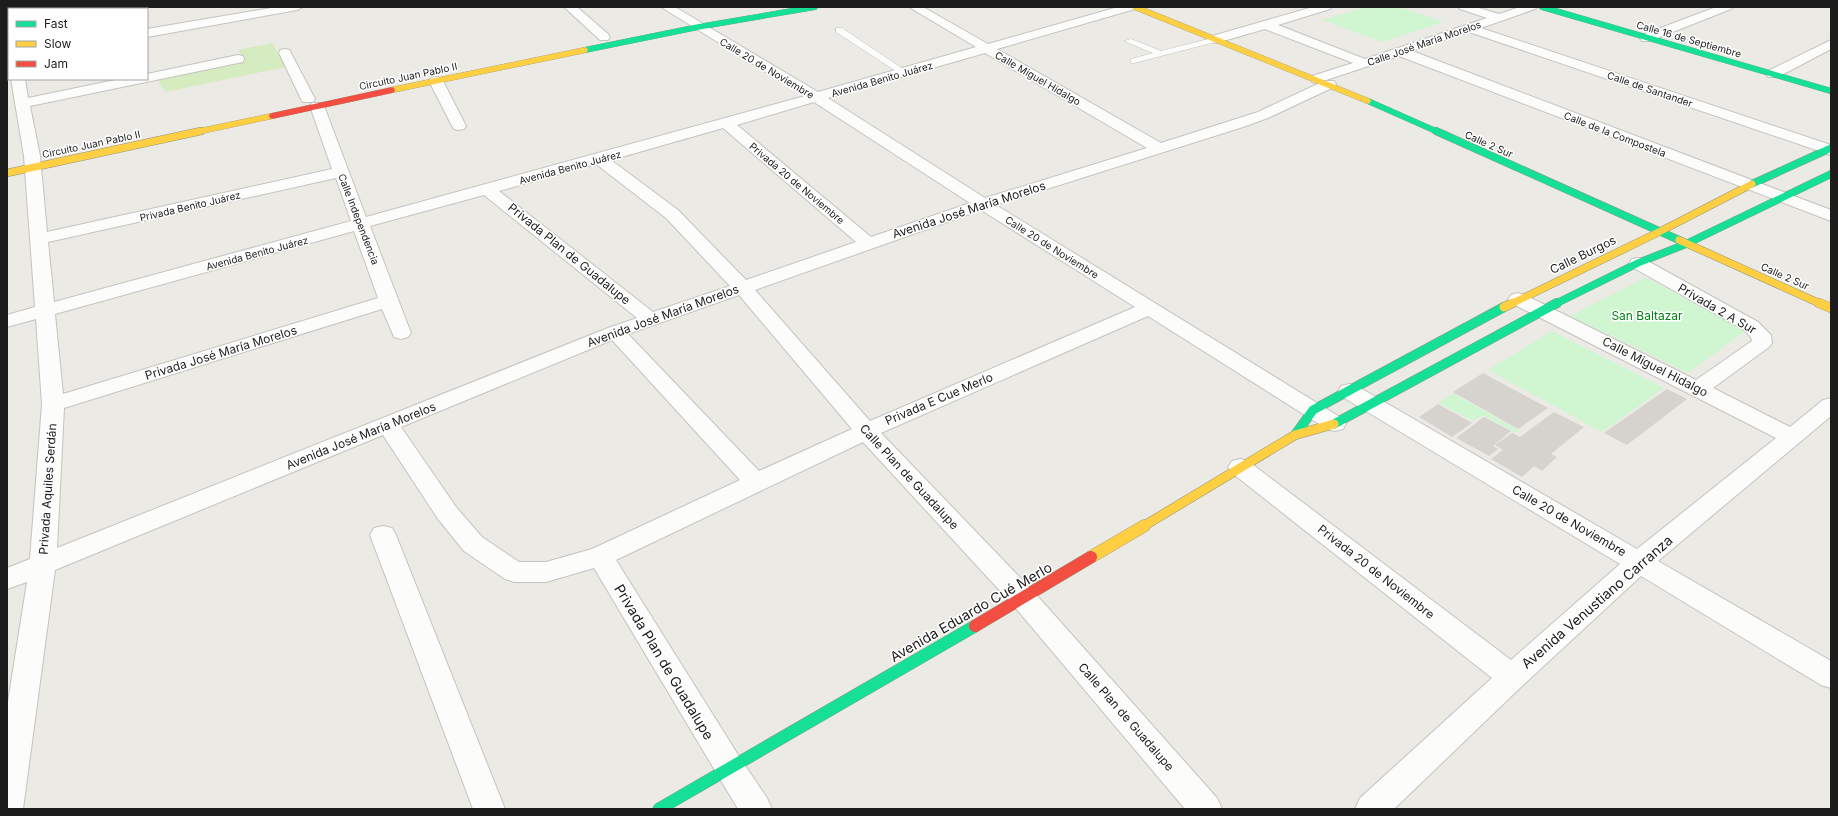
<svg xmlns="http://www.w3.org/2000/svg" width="1838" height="816" font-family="Inter,sans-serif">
	<rect width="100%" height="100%" fill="#eceae4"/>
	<!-- grass -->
	<path fill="#d5ecc0" d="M272 43 286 67 165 92 157 78 244 60 238 50Z"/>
	<!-- park -->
	<g fill="#d0f5d1">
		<path d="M1367 7H1398L1444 22 1382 42 1322 20Z"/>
		<path d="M1646 277 1745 331 1688 373 1570 316Z"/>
		<path d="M1552 331 1664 388 1602 432 1488 370Z"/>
		<path d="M1453 393 1520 431 1517 433 1483 415 1473 421 1439 403Z"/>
	</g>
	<!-- building -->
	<g fill="#d6d3cf">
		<path d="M1483 373 1548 408 1518 429 1453 392Z"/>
		<path d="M1667 389 1687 399 1627 445 1604 433Z"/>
		<path d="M1438 404 1472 423 1452 437 1419 417Z"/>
		<path d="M1554 412 1584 427 1551 454 1557 457 1542 471 1534 466 1522 477 1491 459 1503 450 1495 445 1512 433 1520 437Z"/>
		<path d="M1484 417 1511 431 1493 446 1498 449 1489 456 1456 438Z"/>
	</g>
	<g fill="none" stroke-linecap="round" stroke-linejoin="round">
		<defs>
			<g id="lane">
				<path d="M836 28H842L909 73 905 75H902L836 32Z"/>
				<path d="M1216 37 1220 39 1219 41 1134 63H1131V59L1153 53 1124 41 1131 39 1161 51Z"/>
			</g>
			<g id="street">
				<path d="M7 7H16V9H9V12H7Z"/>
				<path d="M105 7H128L126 9H103Z"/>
				<path d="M277 7H303L297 10 147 37V29Z"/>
				<path d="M564 7H577L608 34 610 37 608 40H600Z"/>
				<path d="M661 7H675L818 92 976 47 909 7H923L988 44 1118 7H1137L1135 9 997 49 1161 143 1258 112 1324 81H1334L1336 84 1334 87 1268 118 1243 127 996 205 1343 419 1346 424 1343 429 1335 431 1327 429 1148 316 881 433 1033 591 1217 798 1222 809H1185L1013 605 863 442 616 560 740 758 767 798 772 809H738L594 568 546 582H514L505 579 464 551 438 519 383 435 55 570 23 809H7V708L27 582 7 589V568L30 559 42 404 36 319 7 327V315L35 307 24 156 11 79H25L28 98 120 79H147V74L238 55 243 56 244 59 243 62 238 63 30 106 40 156 47 232 332 169 310 106 312 103H322L324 106 366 217 805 96ZM985 53 1147 148 985 198 828 98ZM814 102 970 203 871 237 737 125ZM723 128 856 242 746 280 678 210 611 160ZM596 164 666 218 730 286 653 312 499 191ZM336 178 351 221 54 302 48 242ZM484 195 637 318 608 328 57 548 64 408 382 309 394 337 401 339 408 337 411 333 370 226ZM981 210 1135 307 870 421 755 290ZM354 231 378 298 63 394 55 314ZM739 295 852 429 759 471 628 334ZM612 340 740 480 592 549 546 562H519L482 537 456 507 401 427Z"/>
				<path d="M1313 7H1332L1330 9 1278 25 1365 59 1487 18 1460 9 1458 7H1476L1499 14 1520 7H1537L1535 9 1481 28 1831 145V155L1469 32 1412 51 1831 210V221L1399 56 1317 83 1312 82 1310 79 1312 76 1353 63 1265 29 1216 43 1212 42 1210 39 1212 36Z"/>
				<path d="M1716 7H1733L1731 9 1650 41H1642L1640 38 1642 35Z"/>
				<path d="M9 21V29L7 30V22Z"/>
				<path d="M1831 40V49L1778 77H1768L1766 74 1768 71Z"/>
				<path d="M285 49 290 50 291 53 315 99 313 102H303L301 99 279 53 280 50Z"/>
				<rect x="7" y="53" width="2" height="8"/>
				<path d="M436 77 441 78 443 81 466 126 464 129 459 130 454 129 452 126 429 81 431 78Z"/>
				<path d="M1638 258 1644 259 1758 322 1771 335 1772 343 1769 347 1713 388 1790 427 1823 400 1831 398V416L1658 561 1831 661V688L1821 685 1641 576 1522 686 1394 809H1355L1360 798 1492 678 1232 473 1228 467 1232 461 1240 459 1248 461 1511 660 1620 564 1341 396 1338 391 1341 386 1349 384 1357 386 1637 549 1776 438 1511 303 1508 299 1511 295 1518 293 1525 295 1696 380 1752 341 1751 337 1744 330 1632 267 1629 263 1632 259Z"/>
				<path d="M383 526 392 528 396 535 505 809H473L370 535 374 528Z"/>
			</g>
			<g id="fast-far3">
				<path d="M1542 7 1831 91"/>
				<path d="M585 50 698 27 815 7"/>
				<path d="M1368 101 1438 132"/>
			</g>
			<g id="fast-far2">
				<path d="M1436 131 1679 240"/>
				<path d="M1752 184 1831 148"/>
				<path d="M1555 304 1638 263 1686 244 1831 174"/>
			</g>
			<g id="fast-far1">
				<path d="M1334 424 1557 303"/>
				<path d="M1295 435 1313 410 1504 307"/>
			</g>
			<path id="fast" d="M659 809 975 626"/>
			<g id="slow-far3">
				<path d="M1135 7 1368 101"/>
				<path d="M392 90 585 50"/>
				<path d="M196 132 272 116"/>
			</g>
			<g id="slow-far2">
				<path d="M7 173 201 131"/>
				<path d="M1679 240 1821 304"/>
				<path d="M1511 304 1659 232 1752 184"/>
			</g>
			<g id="slow-far1">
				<path d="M1819 303 1831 308"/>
				<path d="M1504 307 1513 303"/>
				<path d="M1142 527 1295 435 1334 424"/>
			</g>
			<path id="slow" d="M1091 557 1144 526"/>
			<path id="jam-far1" d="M272 116 392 90"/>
			<path id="jam" d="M975 626 1091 557"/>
		</defs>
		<!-- lane casing -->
		<use href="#lane" stroke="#c4c3c0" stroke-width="1"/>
		<!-- street casing -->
		<use href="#street" stroke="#c4c3c0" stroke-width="2"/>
		<!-- fast-far3 casing -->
		<use href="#fast-far3" stroke="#92957c" stroke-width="6"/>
		<!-- fast-far2 casing -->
		<use href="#fast-far2" stroke="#92957c" stroke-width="8"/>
		<!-- fast-far1 casing -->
		<use href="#fast-far1" stroke="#92957c" stroke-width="10"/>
		<!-- fast casing -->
		<use href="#fast" stroke="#92957c" stroke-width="13"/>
		<!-- slow-far3 casing -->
		<use href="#slow-far3" stroke="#92957c" stroke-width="6"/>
		<!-- slow-far2 casing -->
		<use href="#slow-far2" stroke="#92957c" stroke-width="8"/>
		<!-- slow-far1 casing -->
		<use href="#slow-far1" stroke="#92957c" stroke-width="10"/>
		<!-- slow casing -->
		<use href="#slow" stroke="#92957c" stroke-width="13"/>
		<!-- jam-far1 casing -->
		<use href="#jam-far1" stroke="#92957c" stroke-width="6"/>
		<!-- jam casing -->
		<use href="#jam" stroke="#92957c" stroke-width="13"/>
		<!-- lane -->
		<use href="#lane" fill="#fcfcfb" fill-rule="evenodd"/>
		<!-- street -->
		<use href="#street" fill="#fcfcfb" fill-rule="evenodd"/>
		<!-- fast-far3 -->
		<use href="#fast-far3" stroke="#16e098" stroke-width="5.5"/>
		<!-- fast-far2 -->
		<use href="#fast-far2" stroke="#16e098" stroke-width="7"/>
		<!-- fast-far1 -->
		<use href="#fast-far1" stroke="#16e098" stroke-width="9"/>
		<!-- fast -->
		<use href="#fast" stroke="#16e098" stroke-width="12"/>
		<!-- slow-far3 -->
		<use href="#slow-far3" stroke="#ffcf43" stroke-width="5.5"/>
		<!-- slow-far2 -->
		<use href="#slow-far2" stroke="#ffcf43" stroke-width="7"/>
		<!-- slow-far1 -->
		<use href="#slow-far1" stroke="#ffcf43" stroke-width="9"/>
		<!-- slow -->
		<use href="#slow" stroke="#ffcf43" stroke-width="12"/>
		<!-- jam-far1 -->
		<use href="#jam-far1" stroke="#f24e42" stroke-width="5.5"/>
		<!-- jam -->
		<use href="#jam" stroke="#f24e42" stroke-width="12"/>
	</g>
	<g text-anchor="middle" stroke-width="3" stroke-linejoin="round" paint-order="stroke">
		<!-- far-street labels -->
		<g font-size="10" fill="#1c1c1c" stroke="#fff">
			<text transform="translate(1689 39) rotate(16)" y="4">Calle 16 de Septiembre</text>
			<text transform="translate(1424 43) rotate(-19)" y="4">Calle José María Morelos</text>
			<text transform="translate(767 68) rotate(31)" y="4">Calle 20 de Noviembre</text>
			<text transform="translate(408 76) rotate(-12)" y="4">Circuito Juan Pablo II</text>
			<text transform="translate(1038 78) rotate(30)" y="4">Calle Miguel Hidalgo</text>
			<text transform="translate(882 79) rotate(-16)" y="4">Avenida Benito Juárez</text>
			<text transform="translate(1650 89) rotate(19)" y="4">Calle de Santander</text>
			<text transform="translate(1615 134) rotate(21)" y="4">Calle de la Compostela</text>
			<text transform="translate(91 144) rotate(-12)" y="4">Circuito Juan Pablo II</text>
			<text transform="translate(1489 144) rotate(24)" y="4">Calle 2 Sur</text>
			<text transform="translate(570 167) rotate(-15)" y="4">Avenida Benito Juárez</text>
			<text transform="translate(797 183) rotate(40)" y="4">Privada 20 de Noviembre</text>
			<text transform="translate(190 206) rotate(-13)" y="4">Privada Benito Juárez</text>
			<text transform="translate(359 219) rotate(69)" y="4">Calle Independencia</text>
			<text transform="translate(1052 247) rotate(32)" y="4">Calle 20 de Noviembre</text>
			<text transform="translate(257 253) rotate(-15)" y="4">Avenida Benito Juárez</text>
			<text transform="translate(1785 276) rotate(24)" y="4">Calle 2 Sur</text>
		</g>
		<!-- street labels -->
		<g font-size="12" fill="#1c1c1c" stroke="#fff">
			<text transform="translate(969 210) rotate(-18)" y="4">Avenida José María Morelos</text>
			<text transform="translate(569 254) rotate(39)" y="4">Privada Plan de Guadalupe</text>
			<text transform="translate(1583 255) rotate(-26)" y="4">Calle Burgos</text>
			<text transform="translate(1717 309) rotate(30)" y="4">Privada 2 A Sur</text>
			<text transform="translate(663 316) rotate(-20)" y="4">Avenida José María Morelos</text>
			<text transform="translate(221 353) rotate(-17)" y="4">Privada José María Morelos</text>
			<text transform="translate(1655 367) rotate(27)" y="4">Calle Miguel Hidalgo</text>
			<text transform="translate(939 399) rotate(-23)" y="4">Privada E Cue Merlo</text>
			<text transform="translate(361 436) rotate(-22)" y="4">Avenida José María Morelos</text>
			<text transform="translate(909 477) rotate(47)" y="4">Calle Plan de Guadalupe</text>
			<text transform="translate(48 489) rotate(-86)" y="4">Privada Aquiles Serdán</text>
			<text transform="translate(1569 521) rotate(30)" y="4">Calle 20 de Noviembre</text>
			<text transform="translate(1376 572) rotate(38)" y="4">Privada 20 de Noviembre</text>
			<text transform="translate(1126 717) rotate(49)" y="4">Calle Plan de Guadalupe</text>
		</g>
		<!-- park labels -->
		<g font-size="12" fill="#028314" stroke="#fff">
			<text x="1647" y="320">San Baltazar</text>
		</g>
		<!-- near-street labels -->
		<g font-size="14" fill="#1c1c1c" stroke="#fff">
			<text transform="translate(1597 602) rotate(-41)" y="5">Avenida Venustiano Carranza</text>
			<text transform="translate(971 612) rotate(-30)" y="5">Avenida Eduardo Cué Merlo</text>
			<text transform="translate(664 662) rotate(59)" y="5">Privada Plan de Guadalupe</text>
		</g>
	</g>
	<!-- border -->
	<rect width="1838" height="816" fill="none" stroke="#1c1c1c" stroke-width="16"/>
	<!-- legend -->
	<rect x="8" y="8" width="140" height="72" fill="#ffffff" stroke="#a4a4a4"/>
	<rect x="16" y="21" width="20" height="6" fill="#16e098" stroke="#a4a4a4"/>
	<text x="44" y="28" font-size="12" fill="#1c1c1c">Fast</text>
	<rect x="16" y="41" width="20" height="6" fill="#ffcf43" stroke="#a4a4a4"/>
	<text x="44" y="48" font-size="12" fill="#1c1c1c">Slow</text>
	<rect x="16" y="61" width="20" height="6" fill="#f24e42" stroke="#a4a4a4"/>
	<text x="44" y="68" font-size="12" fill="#1c1c1c">Jam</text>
</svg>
